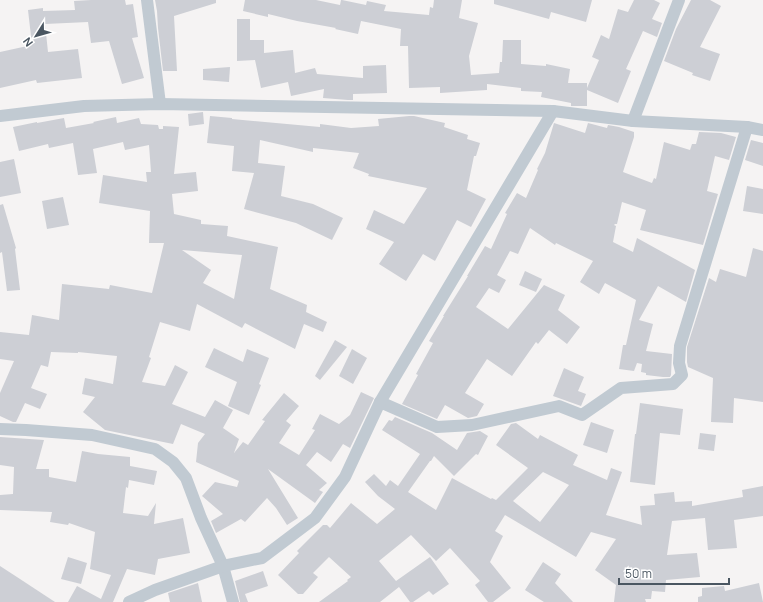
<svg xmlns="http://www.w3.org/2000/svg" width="763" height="602" font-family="Manrope,sans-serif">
	<rect width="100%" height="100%" fill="#f5f3f3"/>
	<!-- building -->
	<g fill="#cdcfd5" fill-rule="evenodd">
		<path d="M91 0H125L126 5 133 4 138 37 132 38 144 78 122 84 109 41 91 43 88 22 45 24 48 52 78 49 82 78 37 83 36 80 0 88V52L32 45 28 10 43 8V11L75 10 74 1Z"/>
		<path d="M155 0H216V3L174 16 177 71H163L158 28 157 11Z"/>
		<path d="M245 0H316L340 5 341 0H342L366 5 367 1 386 5 384 11 429 15 430 7 433 8 434 0H462L459 18 478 23 469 56 471 75 499 73 500 62H502L503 40H521V64L546 66V64L570 69 568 83H587V88L599 60 592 57 601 35 609 39 618 9 628 12 634 0H654L660 3 652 19 662 23 657 37 643 31 626 69 631 71 618 103 587 90V106H571V103L541 97 542 92 521 91V88L487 84V90L440 93V87L409 88 408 46H400L401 29 361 21 358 34 335 29 336 28 297 21 268 14V17L243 11Z"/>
		<path d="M494 0H592L586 22 551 12 549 19 494 4Z"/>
		<path d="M691 0H710L721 6 700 47 720 54 710 81 692 75 693 73 664 61 676 29Z"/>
		<path d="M237 19H250V40H264V53L293 50 295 73 315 68 317 74 363 78V66L386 65 387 93 353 94V100H348L323 98 324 89 291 96 288 82 261 88 255 60 237 61Z"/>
		<path d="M230 67 229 82 203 80V69Z"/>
		<path d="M203 112 204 124 189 126 188 114Z"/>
		<path d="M210 116 232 118V119L320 127V124L351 128 379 126 378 119 409 116H414L445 123 444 127 468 135 467 139 480 143 476 156H474L467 190 486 199 471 227 457 220 435 261 423 254 406 281 379 264 394 242 366 229 374 210 404 224 427 188 368 176 369 174 353 168 359 153 313 148V152L260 140 258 163 285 166 281 196 313 204 343 218 332 240 296 223 244 209 254 173 232 171 234 146 207 143Z"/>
		<path d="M116 117 117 123 139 118 141 124 158 125 159 129H163V126L179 127 174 174 196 172 198 191 172 194 174 214 201 220V224L228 226 227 236 278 247 270 289 307 305 306 312 327 322 323 332 304 324 295 349 245 323 242 328 197 304 190 331 160 322 149 357 151 358 142 382 165 386 175 365 188 372 172 404 205 417 215 400 233 410 223 428 239 439 234 453 243 442 248 445 265 421 262 420 284 393 299 406 286 421 291 425 279 443 299 455 315 430 312 429 320 414 339 424 350 415 361 392 374 398 350 448 343 444 331 462 317 452 306 465 327 483 319 490 323 492 315 503 268 469 298 518 287 525 276 508 267 498 245 522 241 519 216 533 211 521 223 514 202 496 215 482 237 487 239 481 196 462 198 443 205 434 181 424 173 444 105 430 83 412 95 397 82 394 85 378 113 384 117 356 78 352V353L51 352 48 367 41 365 31 388 47 394 40 409 25 403 16 422H13L0 416V393L14 361 0 359V332L29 335 32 315 59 320 62 284 109 289 110 285 152 293 164 243H149L150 211 99 203 103 175 147 182 146 172H151L149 145 125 150 123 142 93 149 97 173 78 175 73 143 49 148 48 144 19 151 13 127 37 122V123L64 118 66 128 94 123 93 122ZM182 250 242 255 234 299 203 283 211 270Z"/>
		<path d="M554 123 585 133 588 123 607 128 608 125 619 127 634 132V137L623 172 652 183 654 178 656 179 664 142 690 150 692 144H696L699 132 721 133 736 137 729 160 715 156 707 191 718 194 703 245 640 230 646 210 622 202 617 224H615L614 225 616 226 613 242 633 252 637 238 695 270 686 302 658 286 639 320 653 324 646 351 672 354 671 375 670 377H663L646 375V373L641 372 642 364 637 363 634 371 619 369 623 345H626L636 300 605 283 599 294 580 282 593 261 556 243 555 245 530 228 518 254 510 251 497 275 506 280 499 293 489 288 476 307 508 329 544 285 565 295 558 310 580 327 567 344 549 330 538 344 536 342 512 376 487 359 465 393 484 404 477 416 468 418 445 405 437 419 402 404 418 375 416 374 433 343 429 341 444 316H443L468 276H467L485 246 491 249 507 214 505 213 517 193 526 198 538 170 537 169 545 153Z"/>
		<path d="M751 140 763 143V166L745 160Z"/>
		<path d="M14 159 21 193 0 197V162Z"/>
		<path d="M747 186 763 189V214L743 211Z"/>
		<path d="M63 197 69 225 47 229 42 201Z"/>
		<path d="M3 204 16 248 15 249 20 290 7 291 2 252 0 253V205Z"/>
		<path d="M753 248 763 251V402L734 398 733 423 711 422 713 378 688 367 687 362V347L709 278 716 282 720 269 746 277Z"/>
		<path d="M525 271 542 279 536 292 519 285Z"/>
		<path d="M335 340 347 347 320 380 315 376Z"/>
		<path d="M214 348 243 362 247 349 269 358 259 384 261 385 249 415 228 406 237 382 205 367Z"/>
		<path d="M352 349 367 358 353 384 339 376Z"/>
		<path d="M564 368 584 377 578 391 586 394 581 406 553 396Z"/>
		<path d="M640 403 683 409 680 435 660 433 655 485 630 482 635 434H636Z"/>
		<path d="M395 417 432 433 457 450 467 433 480 431 488 436 478 455 476 454 454 476 434 456 431 461H430L408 492 436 510 452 478 491 499 492 498 496 500 528 468 496 445 511 424 516 423 538 439 540 435 578 455 573 465 607 480 611 468 622 472 606 515 642 525 640 506 655 505 654 494 674 492 675 502 692 501V506L743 497 742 490 763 486V516L734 520 737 548 708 550 705 518 672 521 667 555 697 553 700 577 666 580 665 592 652 591 651 599H645L646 602H614L616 585 595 570 616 539 591 532 576 557 505 515 495 531 503 536 490 562 511 588 493 602H488L475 585 480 581 450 548 436 561 411 535 379 561 396 581 430 557 449 584 433 595 429 591 413 602H410L399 587 380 602H319L348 581 347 580 351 577 329 557 313 573 318 577 303 594H298L278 575 299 553 297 551 323 525H327L330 528 351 503 377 524 395 509 378 496 365 482 374 474 386 486 390 480 398 486 420 454 382 430 389 420 392 421ZM543 472 569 485 540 522 513 501Z"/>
		<path d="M591 422 614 430 607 453 583 445Z"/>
		<path d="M700 433 716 435 714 451 698 449Z"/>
		<path d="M0 437 44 440 36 469H49V477L76 482 82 451 98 454 130 457V466L157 471 154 485 129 480 128 488 126 487 123 513 148 516 156 503 154 524 183 518 190 553 158 559 155 575 127 569 113 602H68L77 586 101 599 111 575 90 569 95 532 69 523 68 525 50 522 52 512 0 510V495L13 494 14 467 0 465Z"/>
		<path d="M68 557 87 563 81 584 61 579Z"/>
		<path d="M543 562 561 574 555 583 573 602H544L525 590Z"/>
		<path d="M0 566 20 579 55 602H0Z"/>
		<path d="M263 571 268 586 245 594 248 602H240L235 581Z"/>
		<path d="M198 583 202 602H170L168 593Z"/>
		<path d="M759 583 763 602H698V597L702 596V588L724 586 725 591Z"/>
	</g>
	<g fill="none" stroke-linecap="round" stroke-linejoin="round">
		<!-- minor -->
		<g stroke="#c1cad2" stroke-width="12">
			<path d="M147 0 160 104"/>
			<path d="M0 116 84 106 160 104 553 111 633 121 747 127 763 130"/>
			<path d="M633 121 679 0"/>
			<path d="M380 402 437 427 472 425 559 406 582 415 621 388 673 384 682 375 679 363 680 346 747 127"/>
			<path d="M0 429 26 430 92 435 155 449 173 462 186 478 201 518 223 566 233 602"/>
			<path d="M129 602 155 590 223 566 262 558 315 518 345 477 380 402 553 111"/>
		</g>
	</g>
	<!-- north arrow -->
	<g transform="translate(36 36) rotate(233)" stroke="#ffffff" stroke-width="3" paint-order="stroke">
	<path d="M0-3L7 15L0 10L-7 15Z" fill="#4a5661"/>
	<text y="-6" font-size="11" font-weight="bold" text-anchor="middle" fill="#4a5661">N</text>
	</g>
	<!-- scale -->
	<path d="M619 578v6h110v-6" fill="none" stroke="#4a5661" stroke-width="2"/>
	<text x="625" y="578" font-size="12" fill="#4a5661" stroke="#ffffff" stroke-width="3" paint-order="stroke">50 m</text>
</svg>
